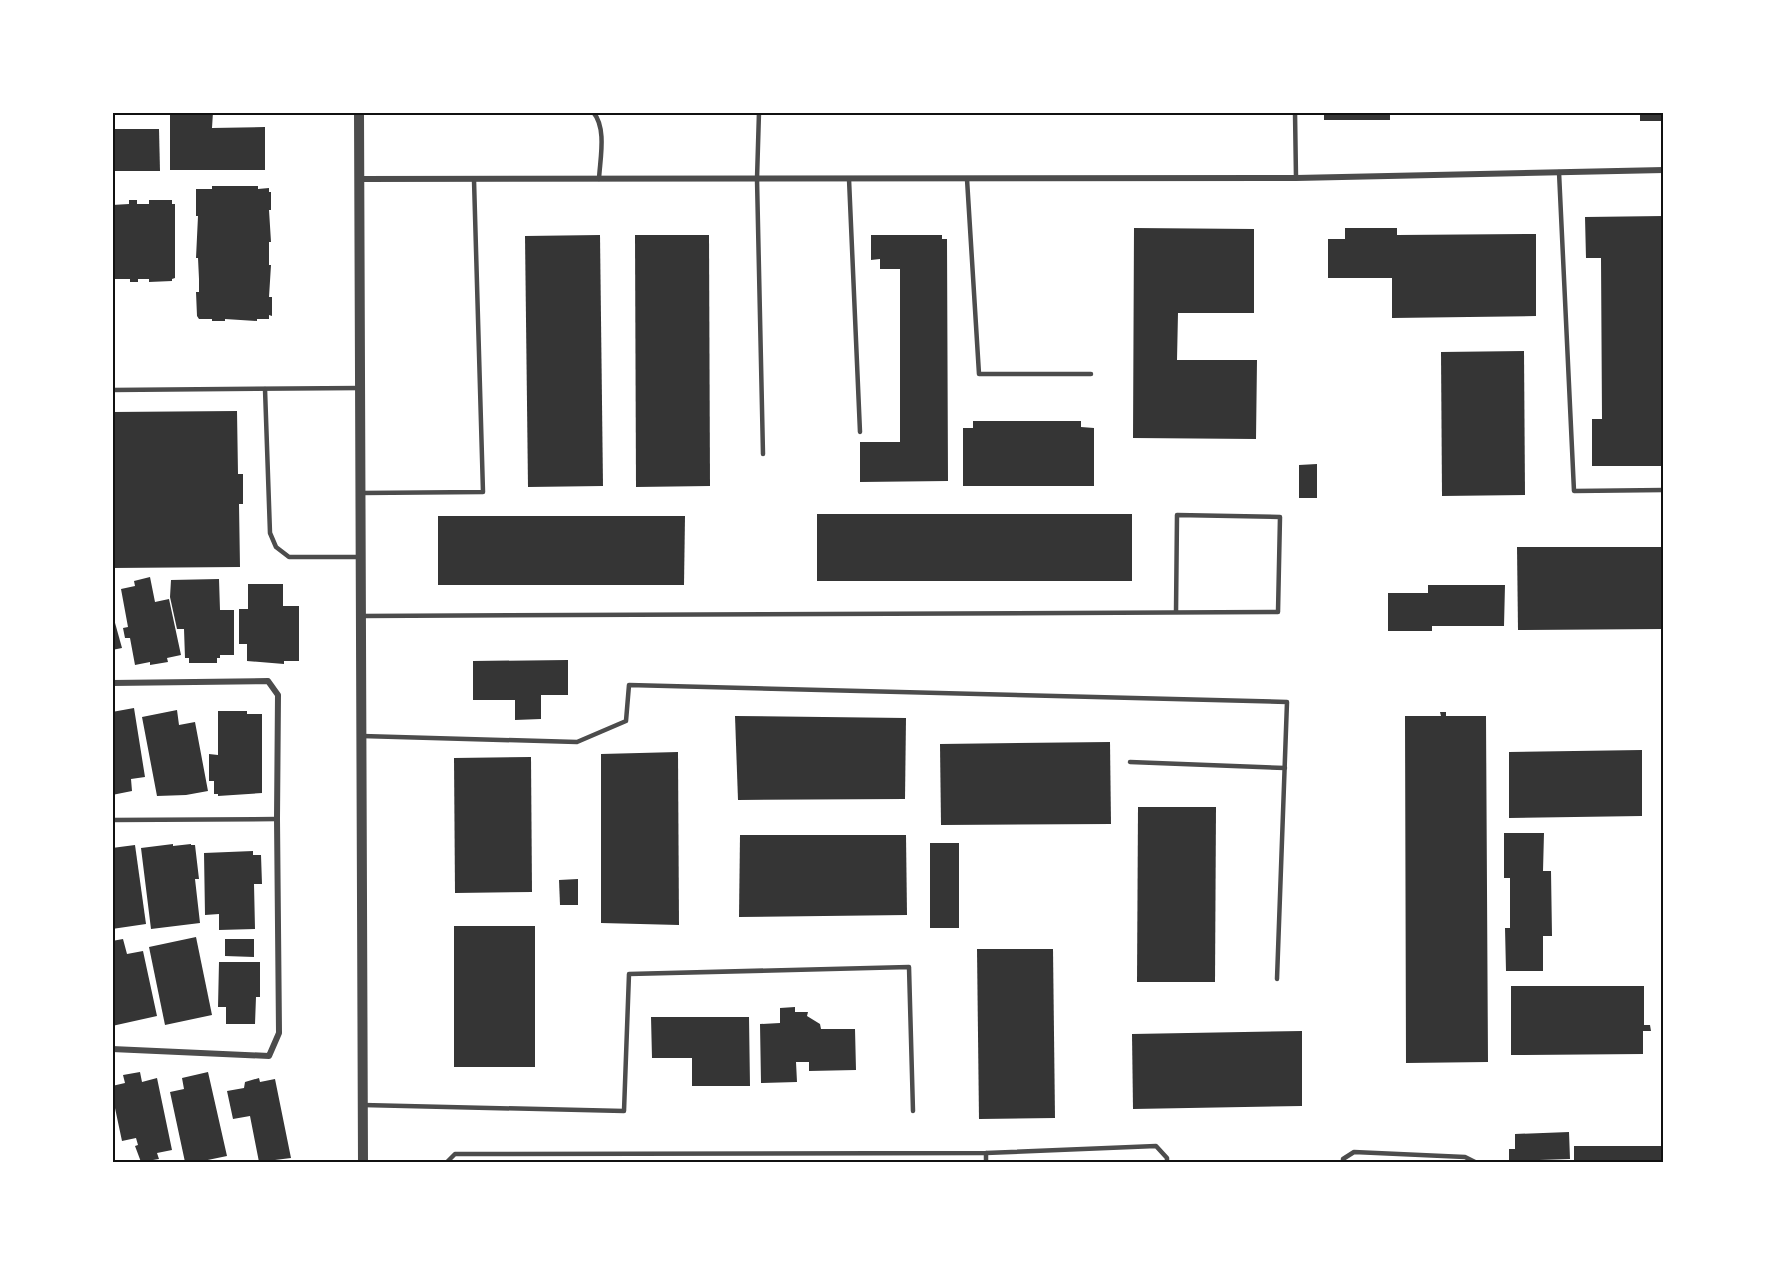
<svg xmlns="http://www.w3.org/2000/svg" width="1776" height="1275" font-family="'Sofia Sans Condensed',sans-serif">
	<rect width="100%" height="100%" fill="#fff"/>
	<!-- building -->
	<g fill="#353535">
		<path d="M170 112H213L212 128 265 127V170H170Z"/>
		<rect x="1324" y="112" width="66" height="8"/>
		<rect x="1640" y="112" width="24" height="9"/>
		<path d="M112 129H159L160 171H112Z"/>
		<path d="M212 186H258V189L269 188V192H271V210H269L271 242H269V265H271L269 297H272V316L269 315V319H257V321L225 319V321H212V319H199L197 316 196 292H199V279L198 258H196L198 216H196V189H212Z"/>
		<path d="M129 200H137V204H149V200H172V204H175V278L172 279V281L149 282V279H138V282H130V279H112V205L129 204Z"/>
		<path d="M1664 216V466H1592V419H1602L1601 258H1586L1585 217Z"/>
		<path d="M1134 228 1254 229V313H1178L1177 360H1257L1256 439 1133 438Z"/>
		<path d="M1345 228H1397V235L1536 234V316L1392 318V278H1328V239H1345Z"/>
		<path d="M600 235 603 486 528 487 525 236Z"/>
		<path d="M635 235H709L710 486 636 487Z"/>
		<path d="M871 235H942V239H947L948 481 860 482V442H900V269H880V259L871 260Z"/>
		<path d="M1524 351 1525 495 1442 496 1441 352Z"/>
		<path d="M237 411 238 474H243V504H239L240 567 112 568V412Z"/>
		<path d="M973 421H1081V427L1094 428V486H963V428H973Z"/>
		<path d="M1317 464V498H1299V465Z"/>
		<rect x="817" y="514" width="315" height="67"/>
		<path d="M438 516H685L684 585H438Z"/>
		<path d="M1517 547H1664V629L1518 630Z"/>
		<path d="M150 577 155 602 169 599 181 655 167 658 168 662 150 665V662L135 665 130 638H125L123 628 128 627 121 589 135 586 134 581Z"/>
		<path d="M219 579 220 610H234V655H220V658H217V663H189V658H185L184 629H177L170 597 171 580Z"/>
		<path d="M248 584H283V606H299V661H284V664L247 661V644H239V609H248Z"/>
		<path d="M1428 585H1505L1504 626H1432V631H1388V593H1428Z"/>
		<path d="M112 612 122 648 112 650Z"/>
		<path d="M568 660V695H541V719L515 720V700H473V661Z"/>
		<path d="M134 708 145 777 131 779 132 791 112 795V712Z"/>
		<path d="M177 710 179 725 195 722 208 791 186 795 157 796 142 717Z"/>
		<path d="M218 711H247V714H262V793L218 796V794H214V781H209V754L218 755Z"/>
		<path d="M1440 712H1446V716H1486L1488 1062 1406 1063 1405 716H1441Z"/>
		<path d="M735 716 906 718 905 799 738 800Z"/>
		<path d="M1110 742 1111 824 941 825 940 744Z"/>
		<path d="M1642 750V816L1509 818V752Z"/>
		<path d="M678 752 679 925 601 923V754Z"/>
		<path d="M531 757 532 892 455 893 454 758Z"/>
		<path d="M1138 807H1216L1215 982H1137Z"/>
		<path d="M1504 833H1544L1543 871H1551L1552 936H1543V971H1506L1505 928H1510V878H1504Z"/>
		<path d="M740 835H906L907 915 739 917Z"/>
		<rect x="930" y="843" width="29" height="85"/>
		<path d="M173 844V846L191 844V845H195L199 879H195L200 923 151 929 141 848Z"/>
		<path d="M135 845 146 924 112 929V848Z"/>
		<path d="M253 851V855H261L262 884H254L255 929 219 930V914L205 915 204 853Z"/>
		<path d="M578 879V905H560L559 880Z"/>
		<rect x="454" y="926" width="81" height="141"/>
		<path d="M196 937 212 1015 165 1025 149 947Z"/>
		<path d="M123 939 127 954 143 951 157 1016 112 1026V941Z"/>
		<path d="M225 939H254V957L225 956Z"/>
		<path d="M977 949H1053L1055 1118 979 1119Z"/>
		<path d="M219 962H260V997H256L255 1024H226V1007H218Z"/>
		<path d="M1511 986H1644V1025H1650L1651 1031H1643V1054L1511 1055Z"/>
		<path d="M795 1007V1012H808L807 1016 820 1024 821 1029H855L856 1070 809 1071V1062H796L797 1082 761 1083 760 1024 780 1023V1008Z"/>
		<path d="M651 1017H749L750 1086H692V1058H652Z"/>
		<path d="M1302 1031V1106L1133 1109 1132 1034Z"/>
		<path d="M140 1072 142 1082 157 1078 172 1150 157 1153 159 1159 141 1162 135 1146 138 1145 136 1138 122 1141 112 1094V1086L125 1083 123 1075Z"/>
		<path d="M208 1072 227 1156 198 1162H185L170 1092 184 1089 182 1078Z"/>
		<path d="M259 1078 260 1082 275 1079 291 1158 259 1162 250 1116 233 1119 227 1091 244 1088 245 1082Z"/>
		<path d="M1569 1132 1570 1159 1509 1161V1149H1515V1134Z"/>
		<rect x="1574" y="1146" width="90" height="16"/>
	</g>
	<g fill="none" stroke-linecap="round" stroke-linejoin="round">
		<!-- service -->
		<g stroke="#4c4c4c" stroke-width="4.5">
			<path d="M593 112C607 128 600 159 599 179"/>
			<path d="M759 112 757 179 763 454"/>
			<path d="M1295 112 1296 178"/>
			<path d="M1559 172 1574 491 1664 490"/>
			<path d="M849 179 860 432"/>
			<path d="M967 179 979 374H1091"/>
			<path d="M265 389 270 533 276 547 289 557H361"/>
			<path d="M112 390 361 388"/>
			<path d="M361 493 483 492 474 180"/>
			<path d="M361 616 1278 612 1280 517 1177 515 1176 612"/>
			<path d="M362 736 577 742 626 721 629 685 1287 702 1277 979"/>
			<path d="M1130 762 1285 768"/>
			<path d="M112 820 277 819"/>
			<path d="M363 1105 624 1111 629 974 909 967 913 1111"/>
			<path d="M986 1153V1162"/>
			<path d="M447 1162 455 1154 986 1153 1156 1146 1167 1158V1162"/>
			<path d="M1343 1162V1159L1354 1152 1465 1157 1475 1162"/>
		</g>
		<!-- minor -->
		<g stroke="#4c4c4c" stroke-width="6">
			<path d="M360 179 1296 178 1664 170"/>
			<path d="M112 683 268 681 278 695 277 819 279 1033 269 1056 112 1049"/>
		</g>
		<!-- tertiary -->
		<path stroke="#4c4c4c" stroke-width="10" d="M359 112 363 1162"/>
	</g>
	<!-- border -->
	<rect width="1776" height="1275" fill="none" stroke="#ffffff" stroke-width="228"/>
	<rect x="114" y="114" width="1548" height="1047" fill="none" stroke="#111" stroke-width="2"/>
</svg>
